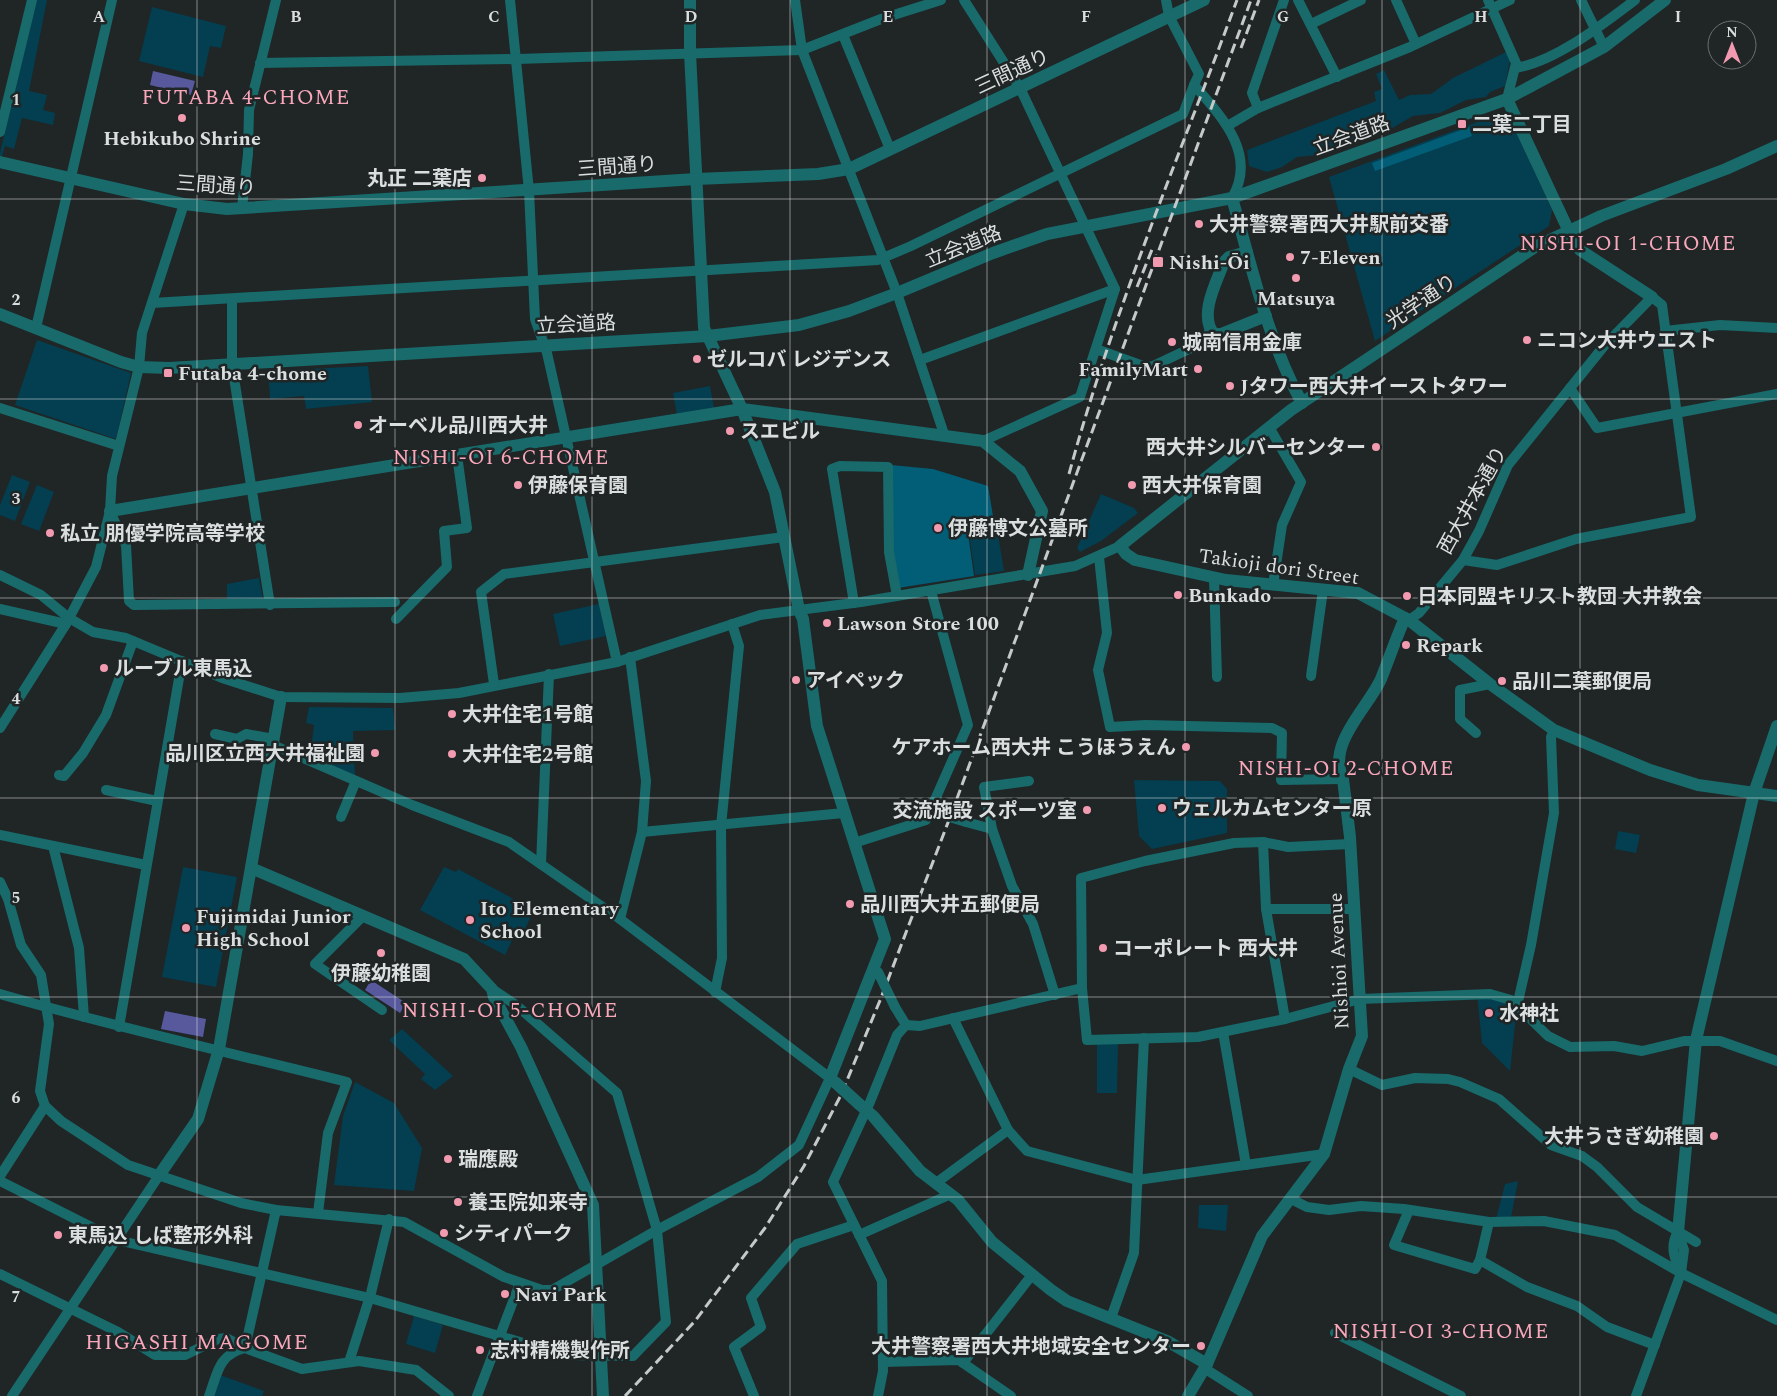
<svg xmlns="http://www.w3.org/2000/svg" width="1777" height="1396" font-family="Spectral,'Noto Sans JP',serif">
	<rect width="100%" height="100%" fill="#202526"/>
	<!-- green -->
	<g fill="#033f50">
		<path d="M36 0H47L29 91 47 95 43 110 55 113 53 125 22 118 14 149 5 146 0 163V153Z"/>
		<path d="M152 7 226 26 221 48 210 46 203 77 139 61Z"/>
		<path d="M1506 52 1510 60 1505 86 1490 92 1486 97 1466 100 1440 113 1413 116 1387 131 1350 142 1328 154 1297 157 1282 167 1267 172 1249 166 1247 150 1376 101 1374 92 1382 89 1376 74 1384 70 1399 100 1410 95 1431 94 1453 78Z"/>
		<path d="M1507 111 1552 210 1549 226 1375 341 1329 177Z"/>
		<path d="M37 340 131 373 116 439 15 405Z"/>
		<path d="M368 366 372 402 306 409 304 396 270 399 268 371Z"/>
		<path d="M710 386 714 408 677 415 673 393Z"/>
		<path d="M12 475 30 482 15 521 0 515V505Z"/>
		<path d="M37 485 54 492 39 531 21 524Z"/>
		<path d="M1101 494 1134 508 1138 513 1101 541 1080 552 1077 548Z"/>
		<path d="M996 522 1004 571 975 575 968 527Z"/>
		<path d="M259 578 263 599H227V584Z"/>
		<path d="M599 604 606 636 560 646 553 614Z"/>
		<path d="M309 707 393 708 395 730 353 731 355 776 310 756 314 725 306 723Z"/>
		<path d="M1134 780 1220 781 1227 789V833L1152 849 1139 836Z"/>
		<path d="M1618 831 1640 835 1636 853 1615 849Z"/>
		<path d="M183 867 237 877 216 987 162 977Z"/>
		<path d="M444 867 456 872 458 869 534 910 524 931 517 930 505 955 420 910Z"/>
		<path d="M1477 994 1517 1007 1510 1071 1482 1043Z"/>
		<path d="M402 1029 453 1076 435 1090 421 1079 425 1074 389 1040Z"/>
		<path d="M1097 1043H1118L1117 1093H1097Z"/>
		<path d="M355 1082 394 1103 422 1148 414 1191 334 1185 343 1116Z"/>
		<path d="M1518 1181 1511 1218 1496 1219 1505 1184Z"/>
		<path d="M1199 1205H1228L1226 1231 1198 1228Z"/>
		<path d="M414 1316 443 1325 435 1353 406 1344Z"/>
		<path d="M220 1375 264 1391 262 1396H213Z"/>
	</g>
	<!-- forest -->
	<g fill="#025e77">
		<path d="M1469 127 1472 136 1375 171 1372 163Z"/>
		<path d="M891 465 933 469 988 486 994 522 967 526 974 576 898 588 891 541Z"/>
	</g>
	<!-- water -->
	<g fill="#57599c">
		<path d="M153 71 195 81 191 95 150 85Z"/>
		<path d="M371 980 406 1003 400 1013 365 990Z"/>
		<path d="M165 1011 206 1019 203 1037 161 1029Z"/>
	</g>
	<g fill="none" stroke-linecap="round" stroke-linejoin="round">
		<!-- minor -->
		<g stroke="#186a6b" stroke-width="10">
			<path d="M510 0 529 191 535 319 547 353 617 662"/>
			<path d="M795 0 802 50 897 293 944 434"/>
			<path d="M964 0 1020 88 1115 289 1080 397 983 441"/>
			<path d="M1166 0 1169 16 1199 74 1194 85C1221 116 1258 154 1232 198"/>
			<path d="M1298 0 1337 77"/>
			<path d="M1396 0 1416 44"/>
			<path d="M1488 0 1516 63 1507 99"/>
			<path d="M1581 0 1604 47"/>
			<path d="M1311 24 1361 0"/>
			<path d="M843 35 890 149"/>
			<path d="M260 63 517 59 802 50 881 19 941 0"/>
			<path d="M1515 68C1555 62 1603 24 1635 0"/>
			<path d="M1258 108 1410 47 1510 0"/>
			<path d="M1229 125 1258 108 1252 93 1284 0"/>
			<path d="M0 132 32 0"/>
			<path d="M242 208 248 154 249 110 276 0"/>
			<path d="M232 299V365L270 605"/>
			<path d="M152 303 878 260 911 246 1183 114 1194 85"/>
			<path d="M36 328 112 0"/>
			<path d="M1665 331 1720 325 1777 328"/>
			<path d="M1096 349 1146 367 1153 366 1206 341 1210 328"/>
			<path d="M920 360 1115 289"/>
			<path d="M1570 388 1597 428 1777 394"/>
			<path d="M0 408 119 446"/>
			<path d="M1269 427 1301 482 1282 525 1273 585"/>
			<path d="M110 512 126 545 129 601 134 605 395 602"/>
			<path d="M1099 557 1107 633 1098 670 1110 727 1146 725 1272 728 1282 733 1281 780 1343 779"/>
			<path d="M0 575 41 595 69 618 93 632 126 638 222 678 281 697 400 698 459 693 617 662 760 615 861 602 1075 566 1120 546"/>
			<path d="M1214 578 1217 677"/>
			<path d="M854 603 832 469 840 466 888 467 889 552 897 596"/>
			<path d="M0 609 66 624"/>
			<path d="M396 619 447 567 444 531 467 528 457 455"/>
			<path d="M1409 620 1419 613 1463 560 1479 531 1508 465 1604 346 1652 297 1662 305 1691 517 1576 539 1497 565 1463 560"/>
			<path d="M1311 676 1323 590"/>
			<path d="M494 684 481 592 504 574 784 537"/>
			<path d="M0 728 66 624 96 567 110 511 112 476 139 367 142 333 184 204"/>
			<path d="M1476 733 1460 719V690L1490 684"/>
			<path d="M215 734 237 739 246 734 274 739"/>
			<path d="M59 775 64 776 83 753 106 715 133 641"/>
			<path d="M1029 781 984 787 992 829 1012 886 1033 924 1055 995"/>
			<path d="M106 790 157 801"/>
			<path d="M341 817 356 781"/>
			<path d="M966 822 992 829"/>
			<path d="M642 832 844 813"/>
			<path d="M0 835 146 865"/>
			<path d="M1263 842 1266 909 1285 1019"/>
			<path d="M854 843 926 820 968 725 931 591"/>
			<path d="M1350 844 1288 847 1263 842 1234 843 1145 861 1081 878 1082 988 1087 1040 1198 1037 1285 1019 1360 999 1490 994 1511 1000 1548 1036 1570 1047 1614 1046 1642 1051 1684 1041H1720L1777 1061"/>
			<path d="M53 846 79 948 84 1017"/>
			<path d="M541 864 549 674"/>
			<path d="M0 882 8 899 21 945 41 975 49 1024 40 1091 45 1106 61 1121 128 1165 241 1203 276 1210 404 1222 504 1277 542 1290H552L657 1230 758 1177 799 1145 830 1078 620 919 509 842 412 805 273 745"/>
			<path d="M1266 909H1354"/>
			<path d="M363 916 315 964 382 1010"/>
			<path d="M620 919 642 832 646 781 630 657"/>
			<path d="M715 992 722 958 721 826 739 646 732 624"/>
			<path d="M0 994C115 1027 231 1053 347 1082L328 1133 318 1213"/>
			<path d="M1517 1006 1531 945 1554 813 1551 737 1554 730"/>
			<path d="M895 1007 906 1025"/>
			<path d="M953 1018 1008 1130 1027 1151 1137 1180 1324 1154"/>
			<path d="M119 1027 182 661"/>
			<path d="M1223 1032 1246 1165"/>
			<path d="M1349 1069 1382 1085 1415 1078 1448 1079 1460 1082 1499 1099 1551 1145 1582 1156 1597 1167 1637 1207 1696 1242"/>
			<path d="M0 1176 45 1106"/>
			<path d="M0 1181 117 1240 370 1298 564 1355 633 1356 666 1322 657 1230 617 1093 516 1005 492 989"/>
			<path d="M936 1183 1008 1130"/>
			<path d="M1291 1199 1307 1207 1329 1210 1361 1206 1404 1209 1489 1222 1544 1221 1615 1235 1681 1273 1777 1320"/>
			<path d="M1409 1210 1394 1245 1475 1269 1480 1260"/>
			<path d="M1489 1222 1480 1260 1527 1287 1577 1306 1607 1327 1655 1345"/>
			<path d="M1678 1232C1669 1246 1675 1260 1681 1273"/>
			<path d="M859 1235 951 1194"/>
			<path d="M0 1274 118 1332 155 1355H185L218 1339 226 1338 245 1348 302 1369 359 1361 416 1370 449 1396"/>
			<path d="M1111 1318 1134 1253 1144 1038"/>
			<path d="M1335 1333 1461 1396"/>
			<path d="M349 1362 371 1293 389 1219"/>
			<path d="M883 1362 959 1360 963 1363 1032 1275"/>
			<path d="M963 1363 1011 1396"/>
			<path d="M1204 1368 1248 1396"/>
			<path d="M12 1396 160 1174"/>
			<path d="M209 1396C218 1372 218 1355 245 1348L276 1210"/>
			<path d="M477 1396 520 1283"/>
			<path d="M754 1396 734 1347 761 1327 751 1298 797 1244 854 1225"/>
			<path d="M878 1396 883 1371 882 1281 833 1182 870 1102 897 1035 906 1025 920 1026 1082 988"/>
			<path d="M1636 1396 1681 1273 1684 1250 1678 1232"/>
		</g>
		<!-- tertiary -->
		<g stroke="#186a6b" stroke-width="12">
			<path d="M690 0V53L704 328 742 409 775 492 799 610 803 619 817 726 885 939 830 1078 836 1083"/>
			<path d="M1507 99 1573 240 1580 250 1652 297"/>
			<path d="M1777 146 1726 169 1601 216 1535 247 1291 410 1120 546 1126 554 1135 560 1226 580 1358 593 1409 620 1490 684 1554 730 1650 770 1698 785 1777 796"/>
			<path d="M0 162 184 204 227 209 696 179 818 174 849 169 1204 0"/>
			<path d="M1232 198C1252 267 1267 339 1302 403"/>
			<path d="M1247 252 1229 257 1224 262C1217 281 1198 315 1214 334H1221L1266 316"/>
			<path d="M0 314 121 362 139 367 169 368 708 336 799 325 849 311 897 293 993 253 1047 234 1232 198 1507 99 1604 47 1665 0"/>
			<path d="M110 511 742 409 983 441 1020 471 1042 511 1028 575"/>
			<path d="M251 868 464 959 492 989 494 997 521 1047 593 1205 603 1396"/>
			<path d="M859 1104 873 1116 920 1171 958 1200 992 1242 1051 1290 1067 1301 1167 1341 1207 1364"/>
			<path d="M160 1174 198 1119 219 1049 281 697"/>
			<path d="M1678 1232 1696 1040 1754 793 1777 726"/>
			<path d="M1188 1396 1207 1364 1262 1236 1324 1154 1349 1069 1362 1036 1350 837 1343 779C1326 744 1368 708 1381 679 1389 659 1396 638 1405 618"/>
		</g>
		<!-- rail -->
		<g stroke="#c6c9ca" stroke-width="3" stroke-dasharray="10 5" stroke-linecap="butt">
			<path d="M1241 48 1259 0"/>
			<path d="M1137 287 1153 247"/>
			<path d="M1069 474C1113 312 1179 157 1237 0"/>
			<path d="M625 1396 695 1321 765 1228 804 1166 841 1095 881 998 952 812 1251 0"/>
		</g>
		<!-- minor-bridge -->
		<g stroke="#186a6b" stroke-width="10">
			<path d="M943 815 966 822"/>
			<path d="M878 972 895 1007"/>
		</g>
		<!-- tertiary-bridge -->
		<path stroke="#186a6b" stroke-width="12" d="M836 1083 859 1104"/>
	</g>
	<!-- grid -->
	<path fill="none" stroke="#dbdedf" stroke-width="1" stroke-opacity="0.55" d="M197 0V1396M395 0V1396M592 0V1396M790 0V1396M987 0V1396M1185 0V1396M1382 0V1396M1580 0V1396M0 199H1777M0 399H1777M0 598H1777M0 798H1777M0 997H1777M0 1197H1777"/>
	<!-- markers -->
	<g fill="#f29ab0" stroke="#202526" stroke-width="2">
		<circle cx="182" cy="118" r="5"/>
		<rect x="1457" y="119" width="10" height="10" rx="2.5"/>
		<circle cx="482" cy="178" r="5"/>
		<circle cx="1199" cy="224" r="5"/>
		<circle cx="1290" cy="257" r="5"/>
		<rect x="1152" y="256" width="12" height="12" rx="2.5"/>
		<circle cx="1296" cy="278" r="5"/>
		<circle cx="1527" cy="340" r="5"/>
		<circle cx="1172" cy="342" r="5"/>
		<circle cx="697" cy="359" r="5"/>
		<circle cx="1198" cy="369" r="5"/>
		<rect x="163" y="368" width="10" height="10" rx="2.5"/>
		<circle cx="1230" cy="386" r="5"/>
		<circle cx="358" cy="425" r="5"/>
		<circle cx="730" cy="431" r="5"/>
		<circle cx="1376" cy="447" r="5"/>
		<circle cx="518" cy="485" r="5"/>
		<circle cx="1132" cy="485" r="5"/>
		<circle cx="938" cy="528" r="5"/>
		<circle cx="50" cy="533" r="5"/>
		<circle cx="1178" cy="595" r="5"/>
		<circle cx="1407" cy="596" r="5"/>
		<circle cx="827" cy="623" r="5"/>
		<circle cx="1406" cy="645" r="5"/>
		<circle cx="104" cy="668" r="5"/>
		<circle cx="796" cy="680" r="5"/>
		<circle cx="1502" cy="681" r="5"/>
		<circle cx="452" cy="714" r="5"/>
		<circle cx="1186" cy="747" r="5"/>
		<circle cx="375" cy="753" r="5"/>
		<circle cx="452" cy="754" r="5"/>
		<circle cx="1162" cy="808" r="5"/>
		<circle cx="1087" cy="810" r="5"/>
		<circle cx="850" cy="904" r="5"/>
		<circle cx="470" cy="920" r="5"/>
		<circle cx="186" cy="928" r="5"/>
		<circle cx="1103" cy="948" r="5"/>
		<circle cx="381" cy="953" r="5"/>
		<circle cx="1489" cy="1013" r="5"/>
		<circle cx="1714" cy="1136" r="5"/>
		<circle cx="448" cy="1159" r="5"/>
		<circle cx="458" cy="1202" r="5"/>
		<circle cx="444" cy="1233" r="5"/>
		<circle cx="58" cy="1235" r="5"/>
		<circle cx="505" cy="1294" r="5"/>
		<circle cx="1201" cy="1346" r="5"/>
		<circle cx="480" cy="1350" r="5"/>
	</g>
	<g text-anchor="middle" stroke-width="5" stroke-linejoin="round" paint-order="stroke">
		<!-- street labels -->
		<g font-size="20" fill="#dbdedf" stroke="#202526">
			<text transform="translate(1012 71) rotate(-25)" y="7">三間通り</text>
			<text transform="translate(1351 135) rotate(-20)" y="7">立会道路</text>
			<text transform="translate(617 166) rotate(-4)" y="7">三間通り</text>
			<text transform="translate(216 185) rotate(4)" y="7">三間通り</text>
			<text transform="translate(963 246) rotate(-22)" y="7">立会道路</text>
			<text transform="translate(1421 301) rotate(-34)" y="7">光学通り</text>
			<text transform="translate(576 324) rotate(-3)" y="7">立会道路</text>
			<text transform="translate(1472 500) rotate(-61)" y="7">西大井本通り</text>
			<text transform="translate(1279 566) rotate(8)" y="7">Takioji dori Street</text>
			<text transform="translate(1338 961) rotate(-93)" y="7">Nishioi Avenue</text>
		</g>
		<!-- poi labels -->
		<g font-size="20" font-weight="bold" fill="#dbdedf" stroke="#202526" text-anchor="start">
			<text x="1472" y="131">二葉二丁目</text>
			<text x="182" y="145" text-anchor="middle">Hebikubo Shrine</text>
			<text x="472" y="185" text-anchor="end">丸正 二葉店</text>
			<text x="1209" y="231">大井警察署西大井駅前交番</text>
			<text x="1300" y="264">7-Eleven</text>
			<text x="1169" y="269">Nishi-Ōi</text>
			<text x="1296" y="305" text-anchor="middle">Matsuya</text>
			<text x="1537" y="347">ニコン大井ウエスト</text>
			<text x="1182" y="349">城南信用金庫</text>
			<text x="707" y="366">ゼルコバ レジデンス</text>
			<text x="1188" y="376" text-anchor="end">FamilyMart</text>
			<text x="178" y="380">Futaba 4-chome</text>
			<text x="1240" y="393">Jタワー西大井イーストタワー</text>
			<text x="368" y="432">オーベル品川西大井</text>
			<text x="740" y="438">スエビル</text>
			<text x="1366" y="454" text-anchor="end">西大井シルバーセンター</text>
			<text x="528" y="492">伊藤保育園</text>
			<text x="1142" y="492">西大井保育園</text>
			<text x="948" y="535">伊藤博文公墓所</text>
			<text x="60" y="540">私立 朋優学院高等学校</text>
			<text x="1188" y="602">Bunkado</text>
			<text x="1417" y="603">日本同盟キリスト教団 大井教会</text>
			<text x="837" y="630">Lawson Store 100</text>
			<text x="1416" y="652">Repark</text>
			<text x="114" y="675">ルーブル東馬込</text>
			<text x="806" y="687">アイペック</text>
			<text x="1512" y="688">品川二葉郵便局</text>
			<text x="462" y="721">大井住宅1号館</text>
			<text x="1176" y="754" text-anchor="end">ケアホーム西大井 こうほうえん</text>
			<text x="365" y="760" text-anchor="end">品川区立西大井福祉園</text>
			<text x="462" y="761">大井住宅2号館</text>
			<text x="1172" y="815">ウェルカムセンター原</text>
			<text x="1077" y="817" text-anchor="end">交流施設 スポーツ室</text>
			<text x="860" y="911">品川西大井五郵便局</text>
			<text x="480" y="915">Ito Elementary<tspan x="480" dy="23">School</tspan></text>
			<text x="196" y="923">Fujimidai Junior<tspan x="196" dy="23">High School</tspan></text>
			<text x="1113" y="955">コーポレート 西大井</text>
			<text x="381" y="980" text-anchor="middle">伊藤幼稚園</text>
			<text x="1499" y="1020">水神社</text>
			<text x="1704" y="1143" text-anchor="end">大井うさぎ幼稚園</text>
			<text x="458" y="1166">瑞應殿</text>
			<text x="468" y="1209">養玉院如来寺</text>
			<text x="454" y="1240">シティパーク</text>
			<text x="68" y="1242">東馬込 しば整形外科</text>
			<text x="515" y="1301">Navi Park</text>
			<text x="1191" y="1353" text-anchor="end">大井警察署西大井地域安全センター</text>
			<text x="490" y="1357">志村精機製作所</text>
		</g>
		<!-- neighbourhood labels -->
		<g font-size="21" letter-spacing="1" fill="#f9a7bb" stroke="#202526">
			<text x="246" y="104">FUTABA 4-CHOME</text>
			<text x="1628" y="250">NISHI-OI 1-CHOME</text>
			<text x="501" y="464">NISHI-OI 6-CHOME</text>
			<text x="1346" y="775">NISHI-OI 2-CHOME</text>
			<text x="510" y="1017">NISHI-OI 5-CHOME</text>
			<text x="1441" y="1338">NISHI-OI 3-CHOME</text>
		</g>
		<!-- quarter labels -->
		<g font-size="22" letter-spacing="1" fill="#f9a7bb" stroke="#202526">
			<text x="197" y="1349">HIGASHI MAGOME</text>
		</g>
	</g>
	<g font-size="16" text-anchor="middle" font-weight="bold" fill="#dbdedf" stroke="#202526" stroke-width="5" stroke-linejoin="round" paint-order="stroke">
		<text x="99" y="22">A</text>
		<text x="296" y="22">B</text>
		<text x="494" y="22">C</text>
		<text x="691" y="22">D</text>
		<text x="888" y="22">E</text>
		<text x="1086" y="22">F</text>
		<text x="1283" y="22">G</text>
		<text x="1481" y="22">H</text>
		<text x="1678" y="22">I</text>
		<text x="16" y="105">1</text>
		<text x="16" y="305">2</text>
		<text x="16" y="504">3</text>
		<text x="16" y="704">4</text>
		<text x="16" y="903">5</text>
		<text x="16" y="1103">6</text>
		<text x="16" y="1302">7</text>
	</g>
	<!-- north arrow -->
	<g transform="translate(1732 45)"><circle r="24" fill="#202526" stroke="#6b6f70"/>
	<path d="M0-4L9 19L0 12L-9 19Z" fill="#f29ab0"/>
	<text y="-8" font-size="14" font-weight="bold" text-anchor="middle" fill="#dbdedf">N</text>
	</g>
</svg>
